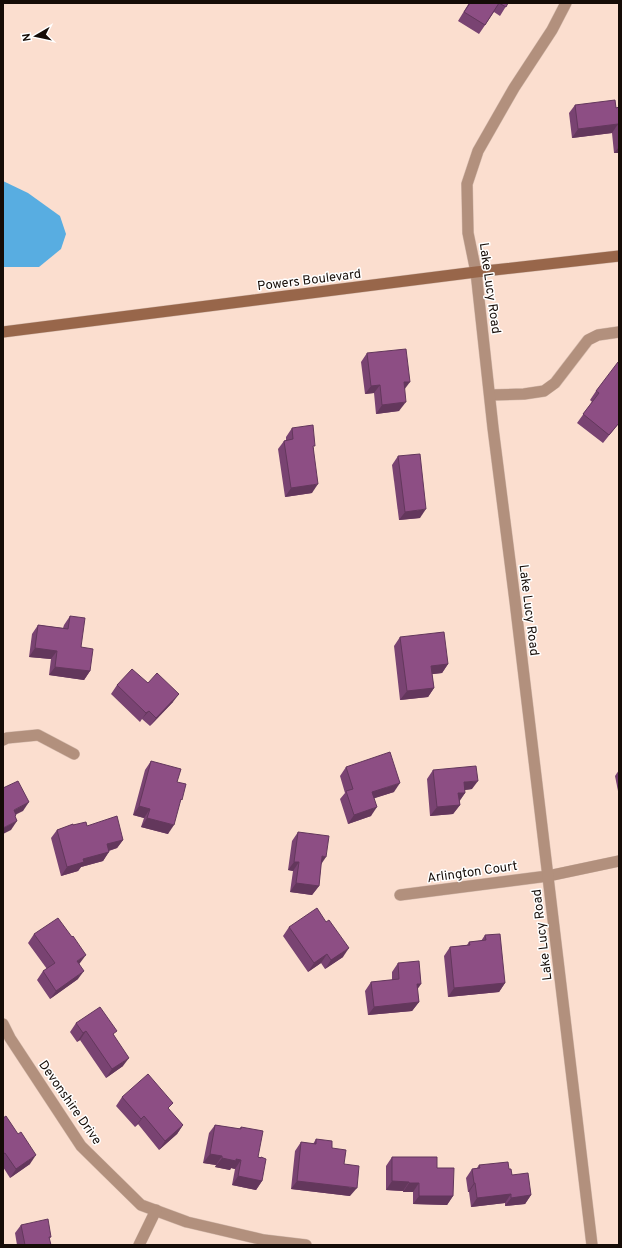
<svg xmlns="http://www.w3.org/2000/svg" width="622" height="1248" font-family="Overpass,sans-serif">
	<rect width="100%" height="100%" fill="#fbdecf"/>
	<!-- water -->
	<path fill="#58ade1" d="M3 181 28 193 60 216 66 234 61 249 39 267H3Z"/>
	<g fill="none" stroke-linecap="round" stroke-linejoin="round">
		<defs>
			<g id="minor">
				<path d="M476 272 468 233 467 184 478 151 514 88 552 30 566 3"/>
				<path d="M490 395 524 394 544 391 555 383 588 340 598 335 619 332"/>
				<path d="M3 740 7 738 38 735 74 754"/>
				<path d="M400 895 548 876 619 861"/>
				<path d="M3 1024 10 1038 81 1146 141 1205 187 1222 264 1240 306 1245"/>
				<path d="M139 1245 156 1210"/>
			</g>
			<path id="tertiary" d="M476 272 493 428 515 601 592 1245"/>
			<path id="secondary" d="M3 332 476 272 619 256"/>
		</defs>
		<!-- minor casing -->
		<use href="#minor" stroke="#d6bcaf" stroke-width="12"/>
		<!-- tertiary casing -->
		<use href="#tertiary" stroke="#d6bcaf" stroke-width="12"/>
		<!-- secondary casing -->
		<use href="#secondary" stroke="#d6bcaf" stroke-width="12"/>
		<!-- minor -->
		<use href="#minor" stroke="#b2907d" stroke-width="11"/>
		<!-- tertiary -->
		<use href="#tertiary" stroke="#b2907d" stroke-width="11"/>
		<!-- secondary -->
		<use href="#secondary" stroke="#98664a" stroke-width="11"/>
	</g>
	<!-- wall -->
	<g fill="#794372">
		<path d="M469 3H508L500 16 494 12 479 34 458 21Z"/>
		<path d="M575 105 616 108 619 107V153H614L612 133 572 138 569 113Z"/>
		<path d="M367 353 404 389 399 411 376 414 374 393 365 394 361 362Z"/>
		<path d="M619 363V423L603 443 577 423 592 402 590 400 596 391Z"/>
		<path d="M292 428 314 448 312 493 285 497 278 449 284 441 286 440V437Z"/>
		<path d="M398 456 420 518 399 520 392 465Z"/>
		<path d="M70 616 90 671 84 680 49 675 51 659 29 657 32 634 38 625 63 628 64 625Z"/>
		<path d="M400 637 448 664 442 673 432 674 434 688 428 697 400 700 394 646Z"/>
		<path d="M148 683 173 702 150 726 142 719 140 722 111 694 117 685Z"/>
		<path d="M151 761 177 782 168 834 141 827 144 818 133 815 145 770Z"/>
		<path d="M346 767 394 792 374 798 371 816 348 824 340 799 345 793 340 776Z"/>
		<path d="M433 770 472 789 464 790 465 793 459 801 460 805 453 814 430 816 427 779Z"/>
		<path d="M619 770V796L615 776Z"/>
		<path d="M73 825 87 826 123 840 117 848 109 851 103 861 81 867 78 871 61 876 51 838 57 830Z"/>
		<path d="M298 832 321 864 319 886 312 895 290 892 293 871 288 870 292 841Z"/>
		<path d="M326 922 343 957 325 969 321 963 308 972 283 936 289 927Z"/>
		<path d="M34 934 80 963 79 964 78 979 50 999 37 980 43 971 47 969 28 943Z"/>
		<path d="M485 935 505 983 499 992 448 997 444 956 450 947 467 945 469 942 481 941Z"/>
		<path d="M398 963 417 990 419 1002 412 1011 368 1015 365 991 371 982 392 980V972Z"/>
		<path d="M76 1023 114 1035 123 1066 106 1078 80 1040 77 1042 70 1032Z"/>
		<path d="M122 1097 169 1110 183 1125 177 1134 159 1150 138 1124 135 1127 116 1106Z"/>
		<path d="M3 1118 30 1164 10 1178 3 1167Z"/>
		<path d="M215 1125 239 1129 241 1127 258 1157H261L262 1181 256 1190 232 1185 235 1169 231 1168 230 1170 215 1167 216 1165 203 1163 209 1133Z"/>
		<path d="M316 1139 332 1148 344 1164 350 1196 291 1189 295 1151 301 1142 313 1144Z"/>
		<path d="M392 1157 437 1168 453 1196 447 1205 413 1204V1192H403V1191L386 1190V1166Z"/>
		<path d="M479 1165 509 1169 512 1175 531 1195 525 1204 505 1206V1203L471 1207 469 1192H468L466 1178 472 1169 477 1168Z"/>
		<path d="M21 1225 51 1237 49 1239 51 1245H17L15 1233Z"/>
	</g>
	<!-- shaded-wall -->
	<g fill="#63375c">
		<path d="M618 124 612 133 572 138 578 129Z"/>
		<path d="M619 147V153H614Z"/>
		<path d="M404 382H410L404 390Z"/>
		<path d="M380 385 374 393 365 394 371 386Z"/>
		<path d="M406 402 399 411 376 414 382 405Z"/>
		<path d="M318 484 312 493 285 497 291 488Z"/>
		<path d="M426 509 420 518 399 520 405 512Z"/>
		<path d="M35 648 57 651 51 659 29 657Z"/>
		<path d="M448 664 442 673 425 675 431 666Z"/>
		<path d="M55 667 90 671 84 680 49 675Z"/>
		<path d="M434 688 428 697 400 700 407 691Z"/>
		<path d="M179 694 173 702 150 726 156 718Z"/>
		<path d="M149 711 142 719 140 722 146 713Z"/>
		<path d="M478 781 472 789 458 791 464 782Z"/>
		<path d="M400 783 394 792 366 801 372 792Z"/>
		<path d="M458 793H465L459 802Z"/>
		<path d="M29 802 23 811 7 819 14 810Z"/>
		<path d="M460 805 453 814 430 816 437 807Z"/>
		<path d="M139 806 150 809 144 818 133 815Z"/>
		<path d="M377 807 371 816 348 824 354 815Z"/>
		<path d="M147 818 174 825 168 834 141 827Z"/>
		<path d="M17 821 11 830 3 834V828Z"/>
		<path d="M123 840 117 848 101 853 107 844Z"/>
		<path d="M109 852 103 861 81 867 78 871 61 876 67 867 83 859Z"/>
		<path d="M322 856 326 857 320 866Z"/>
		<path d="M294 862H299L293 871 288 870Z"/>
		<path d="M296 883 319 886 312 895 290 892Z"/>
		<path d="M349 948 343 957 325 969 331 960Z"/>
		<path d="M327 954 321 963 308 972 314 963Z"/>
		<path d="M86 955 80 963 71 970 77 961Z"/>
		<path d="M84 971 78 979 50 999 56 991Z"/>
		<path d="M505 983 499 992 448 997 454 988Z"/>
		<path d="M417 984H421L415 993Z"/>
		<path d="M419 1002 412 1011 368 1015 374 1007Z"/>
		<path d="M86 1031 80 1040 77 1042 83 1033Z"/>
		<path d="M129 1058 123 1066 106 1078 112 1069Z"/>
		<path d="M144 1116 138 1124 135 1127 141 1119Z"/>
		<path d="M183 1125 177 1134 159 1150 165 1141Z"/>
		<path d="M210 1154 222 1156 216 1165 203 1163Z"/>
		<path d="M36 1155 30 1164 10 1178 16 1169Z"/>
		<path d="M222 1158 236 1159 241 1160 235 1169 231 1168 230 1170 215 1167Z"/>
		<path d="M238 1176 262 1181 256 1190 232 1185Z"/>
		<path d="M297 1181 357 1188 350 1196 291 1189Z"/>
		<path d="M392 1181 409 1182 403 1191 386 1190Z"/>
		<path d="M409 1183H419L413 1192H403Z"/>
		<path d="M474 1183H475L469 1192H468Z"/>
		<path d="M511 1194 505 1203 471 1207 477 1198Z"/>
		<path d="M531 1195 525 1204 505 1206 511 1198Z"/>
		<path d="M419 1196H453L447 1205 413 1204Z"/>
	</g>
	<!-- building -->
	<g fill="#8d4e84" stroke="#63375c">
		<path d="M470 3H499L485 25 464 12Z"/>
		<path d="M499 3H508L506 7Z"/>
		<path d="M615 100 616 108 619 107V129L618 124 578 129 575 105Z"/>
		<path d="M406 349 410 382H404L406 402 382 405 380 385 371 386 367 353Z"/>
		<path d="M618 362 619 363V423L609 435 583 414 599 393 596 391Z"/>
		<path d="M313 425 315 446H313L318 484 291 488 284 441 293 439 292 428Z"/>
		<path d="M420 454 426 509 405 512 398 456Z"/>
		<path d="M70 616 85 618 81 647 93 649 90 671 55 667 57 651 35 648 38 625 68 629Z"/>
		<path d="M444 632 448 664 431 666 434 688 407 691 400 637Z"/>
		<path d="M132 669 148 683 157 673 179 694 156 718 149 711 146 713 117 685Z"/>
		<path d="M390 752 400 783 372 792 377 807 354 815 346 791 353 789 346 767Z"/>
		<path d="M151 761 181 769 177 782 186 784 182 800 181 799 174 825 147 818 150 809 139 806Z"/>
		<path d="M476 766 478 781 464 782 465 793H458L460 805 437 807 433 770Z"/>
		<path d="M18 781 29 802 14 810 16 815 15 816 17 821 3 828V788Z"/>
		<path d="M117 816 123 840 107 844 109 852 83 859 84 862 67 867 57 830 73 824V825L86 822 87 826Z"/>
		<path d="M298 832 329 836 326 857 322 856 319 886 296 883 299 862H294Z"/>
		<path d="M317 908 326 922 329 920 349 948 331 960 327 954 314 963 289 927Z"/>
		<path d="M58 918 72 937 73 936 86 955 77 961 84 971 56 991 43 971 55 963 34 934Z"/>
		<path d="M500 934 505 983 454 988 450 947 470 945 469 942 486 940 485 935Z"/>
		<path d="M419 961 421 984H417L419 1002 374 1007 371 982 399 979 398 963Z"/>
		<path d="M100 1007 117 1031 113 1034 129 1058 112 1069 86 1031 83 1033 76 1023Z"/>
		<path d="M148 1074 173 1103 168 1108 183 1125 165 1141 144 1116 141 1119 122 1097Z"/>
		<path d="M6 1116 18 1134 21 1132 36 1155 16 1169 5 1153 3 1154V1118Z"/>
		<path d="M215 1125 241 1129V1127L263 1131 258 1157 261 1158V1157L266 1159 262 1181 238 1176 241 1160 236 1159V1161L222 1158V1156L210 1154Z"/>
		<path d="M316 1139 332 1141V1148L346 1150 344 1164 359 1166 357 1188 297 1181 301 1142 316 1144Z"/>
		<path d="M392 1157H437V1168H454L453 1196H419V1183H409V1182L392 1181Z"/>
		<path d="M508 1162 509 1169H511L512 1175 528 1173 531 1195 511 1198V1194L477 1198 475 1183H474L472 1169 480 1168 479 1165Z"/>
		<path d="M48 1219 51 1237H49L51 1245H25L21 1225Z"/>
	</g>
	<g text-anchor="middle" stroke-width="3" stroke-linejoin="round" paint-order="stroke">
		<!-- street labels -->
		<g font-size="13" fill="#150c07" stroke="#fff">
			<text transform="translate(309 279) rotate(-7)" y="5">Powers Boulevard</text>
			<text transform="translate(491 288) rotate(82)" y="5">Lake Lucy Road</text>
			<text transform="translate(530 610) rotate(83)" y="5">Lake Lucy Road</text>
			<text transform="translate(472 871) rotate(-8)" y="5">Arlington Court</text>
			<text transform="translate(541 935) rotate(-97)" y="5">Lake Lucy Road</text>
			<text transform="translate(71 1102) rotate(55)" y="5">Devonshire Drive</text>
		</g>
	</g>
	<!-- border -->
	<rect width="622" height="1248" fill="none" stroke="#150c07" stroke-width="8"/>
	<!-- north arrow -->
	<g transform="translate(36 36) rotate(261)" stroke="#ffffff" stroke-width="3" paint-order="stroke">
	<path d="M0-3L7 15L0 10L-7 15Z" fill="#150c07"/>
	<text y="-6" font-size="11" font-weight="bold" text-anchor="middle" fill="#150c07">N</text>
	</g>
</svg>
